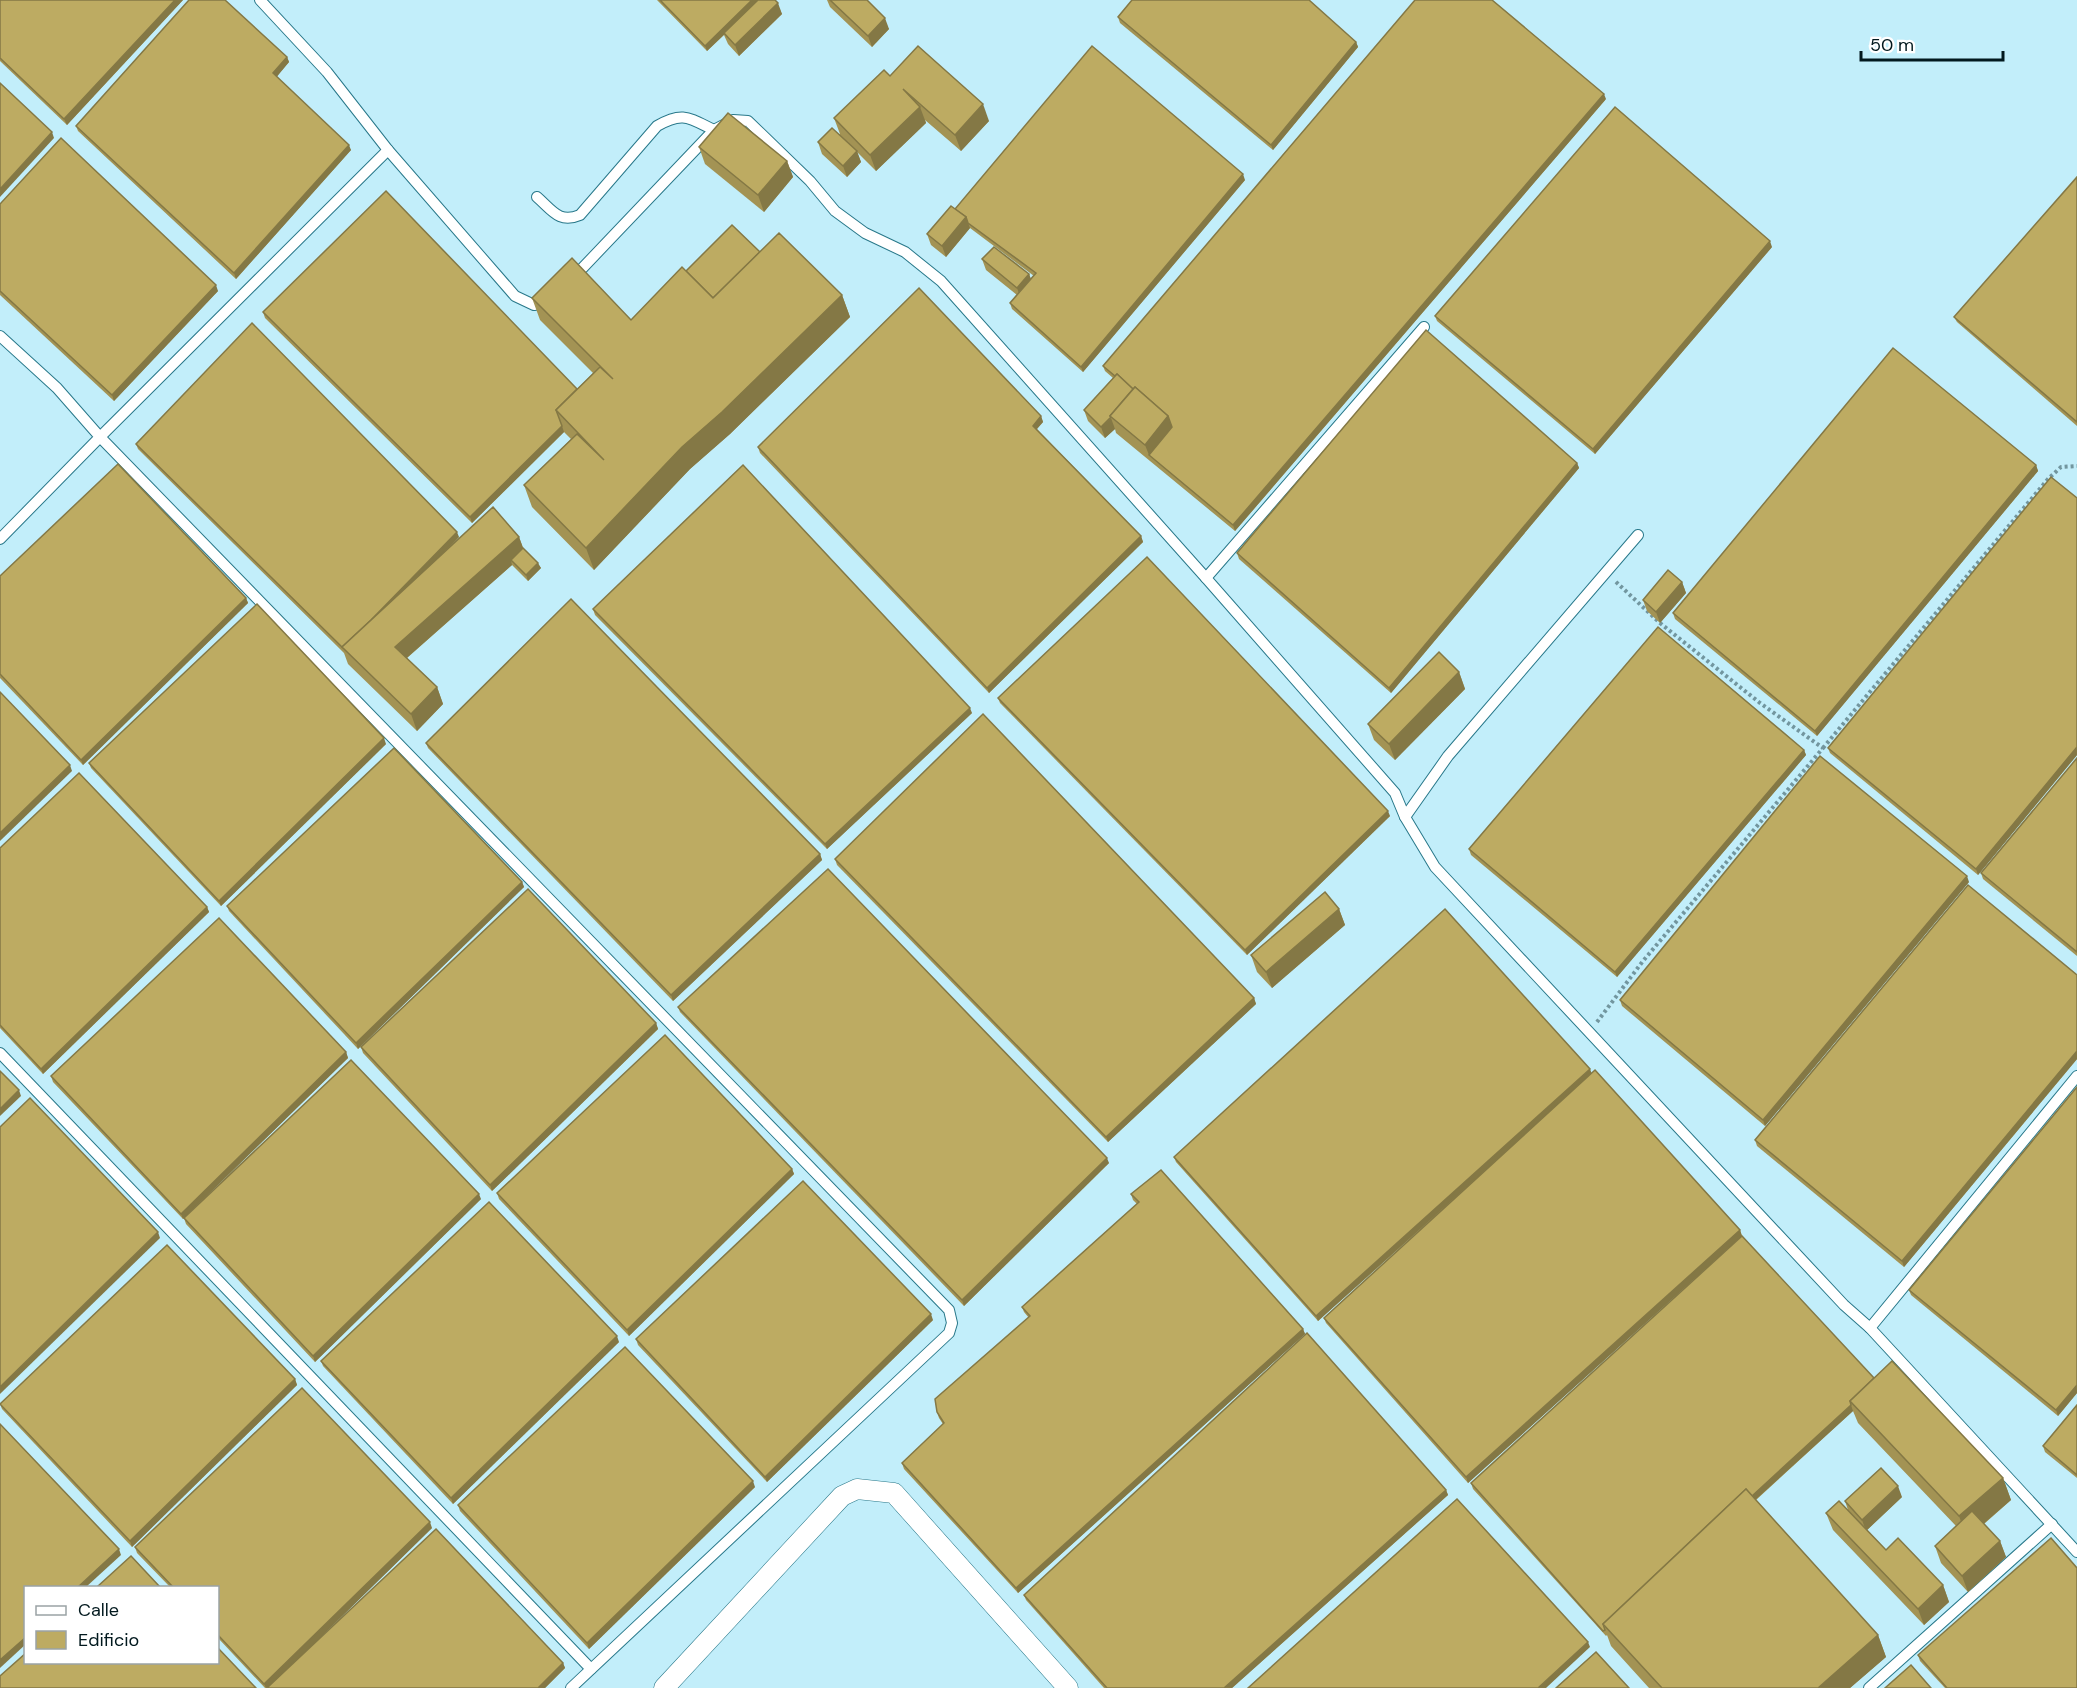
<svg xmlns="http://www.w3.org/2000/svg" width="2077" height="1688" font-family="'DM Sans',sans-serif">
	<rect width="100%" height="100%" fill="#c2eefa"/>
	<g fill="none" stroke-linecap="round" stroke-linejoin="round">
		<defs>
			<g id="lane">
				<path d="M260 0 327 72 388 150 515 296 534 305 547 303"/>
				<path d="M388 150 100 437 949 1310 952 1323 949 1333 571 1688"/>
				<path d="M537 197C552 210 559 224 580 215L657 126C683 111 689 118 714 130"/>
				<path d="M573 278 714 130 733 120 748 121 810 181 835 211 865 233 905 252 941 281 1206 578 1395 793 1405 817 1435 867 1844 1305 1870 1328 2077 1552"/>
				<path d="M0 336 57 388 100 437 0 539"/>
				<path d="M1206 578 1424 327"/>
				<path d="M1405 817 1448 756 1638 535"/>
				<path d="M0 1053 591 1669"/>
				<path d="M1870 1328 2077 1076"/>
				<path d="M1869 1688 2052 1524"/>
			</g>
			<path id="street" d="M664 1688 842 1496 857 1489 894 1493 1068 1688"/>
		</defs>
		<!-- lane casing -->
		<use href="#lane" stroke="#28788a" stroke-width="12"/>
		<!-- street casing -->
		<use href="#street" stroke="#28788a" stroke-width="21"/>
		<!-- path -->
		<g stroke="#72969f" stroke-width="4" stroke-dasharray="3 3" stroke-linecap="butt">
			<path d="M1823 748 2048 479 2061 467 2077 466"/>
			<path d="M1597 1022 1643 961 1823 748 1760 703 1660 623 1615 581"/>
		</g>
		<!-- lane -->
		<use href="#lane" stroke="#fff" stroke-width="10"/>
		<!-- street -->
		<use href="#street" stroke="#fff" stroke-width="20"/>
	</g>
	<!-- wall -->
	<g fill="#a39354">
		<path d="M0 0H183L67 125 0 61Z"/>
		<path d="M657 0H775L782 14 739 56 728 44 724 35 707 51Z"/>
		<path d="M827 0H867L889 29 872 47 830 7Z"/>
		<path d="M1118 17 1356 42 1358 47 1273 150 1120 23Z"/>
		<path d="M287 57 289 62 276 77 351 150 236 279 78 131 76 126Z"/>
		<path d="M890 76 989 121 961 151 925 120 926 123 876 171 857 152 861 162 847 177 822 154 818 142 840 134 834 118Z"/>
		<path d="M1606 99 1235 531 1116 433 1115 429 1105 438 1088 421 1084 410 1113 378 1105 371 1103 366Z"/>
		<path d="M699 147 787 161 793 177 764 212 705 164Z"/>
		<path d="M2077 177V426L1957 322 1954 317Z"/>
		<path d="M1245 180 1083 372 1012 309 1010 303 1017 295 986 270 982 259 1029 274 1031 279 1034 276 970 228 946 257 931 245 927 234 955 209Z"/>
		<path d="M0 204 218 291 114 401 0 295Z"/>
		<path d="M1772 247 1595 454 1437 321 1435 316Z"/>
		<path d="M760 252 842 295 850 317 730 434 690 469 594 570 532 507 524 485 571 439 564 432 472 523 265 318 263 312 577 389 593 373 540 320 532 298 631 320 686 271Z"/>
		<path d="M1041 416 1043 422 1037 429 1141 536 1143 542 989 693 760 453 758 447Z"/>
		<path d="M136 444 459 537 448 549 519 537 523 548 541 568 528 581 512 565 407 658 437 687 443 704 417 731 348 664 344 653 138 449Z"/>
		<path d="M1577 463 1579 468 1391 693 1239 559 1237 553Z"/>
		<path d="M2036 465 2038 471 1817 736 1675 619 1673 613Z"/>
		<path d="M2077 498V755L1978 875 1830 753 1828 748Z"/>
		<path d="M0 576 246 598 248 603 83 765 0 678Z"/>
		<path d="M1682 582 1686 593 1660 623 1647 611 1643 600Z"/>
		<path d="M593 609 972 713 827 849 595 615Z"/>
		<path d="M1459 672 1465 689 1395 760 1374 740 1368 724Z"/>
		<path d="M998 698 1390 816 1247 955 1000 703Z"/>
		<path d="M426 743 820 854 822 860 673 1001 428 748Z"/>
		<path d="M386 744 221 906 91 768 89 763Z"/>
		<path d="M1804 750 1806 755 1617 977 1471 855 1469 849Z"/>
		<path d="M2077 758V956L1983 879 1981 873Z"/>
		<path d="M0 848 207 907 209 912 43 1074 0 1028Z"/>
		<path d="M835 859 1254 998 1256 1004 1108 1142 837 865Z"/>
		<path d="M522 882 524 887 358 1049 229 911 227 906Z"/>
		<path d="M1969 882 1765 1126 1622 1006 1620 1000Z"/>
		<path d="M1339 909 1345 925 1272 988 1257 972 1251 955Z"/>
		<path d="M2077 975V1059L1904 1267 1757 1146 1755 1140Z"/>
		<path d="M678 1007 1109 1163 964 1306 680 1012Z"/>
		<path d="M656 1023 658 1029 492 1191 363 1053 361 1047Z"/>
		<path d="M346 1052 348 1058 189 1213 481 1199 315 1362 186 1224 184 1218 183 1219 53 1082 51 1076Z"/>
		<path d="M1592 1073 1740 1230 1742 1236 1468 1483 1326 1323 1324 1318 1489 1168 1318 1321 1176 1162 1174 1157Z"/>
		<path d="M2077 1087V1393L2058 1416 1911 1295 1909 1290Z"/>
		<path d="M792 1169 794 1174 629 1336 499 1199 497 1193Z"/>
		<path d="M1131 1194 1303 1329 1305 1334 1018 1593 904 1469 902 1463 943 1424 939 1418 937 1412 1029 1318 1024 1312 1022 1307 1137 1204 1133 1200Z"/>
		<path d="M933 1320 767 1482 638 1345 636 1339Z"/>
		<path d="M619 1342 453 1504 323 1366 321 1361Z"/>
		<path d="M1874 1378 2003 1478 2011 1500 1984 1524 2000 1541 2006 1557 1968 1592 1941 1563 1935 1546 1956 1526 1858 1423 1853 1411 1756 1500 1878 1635 1886 1657 1850 1688H1649L1611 1646 1607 1635 1606 1636 1473 1489 1471 1483Z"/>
		<path d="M295 1379 297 1385 132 1547 2 1409 0 1404Z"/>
		<path d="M2077 1405V1478L2045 1452 2043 1446Z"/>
		<path d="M755 1487 589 1649 460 1511 458 1505Z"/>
		<path d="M1446 1490 1448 1495 1232 1688H1104L1026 1600 1024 1595Z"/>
		<path d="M1902 1497 1867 1530 1886 1550 1943 1585 1949 1602 1924 1625 1833 1530 1826 1513 1848 1510 1845 1501Z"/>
		<path d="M432 1528 294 1663H563L565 1668 545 1688H265L218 1638V1587H170L137 1553 135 1547Z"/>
		<path d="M1918 1655 2077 1688H1945L1920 1661Z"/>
	</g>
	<!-- shaded-wall -->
	<g fill="#847845">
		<path d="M175 0H183L67 125 64 119Z"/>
		<path d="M752 0H760L707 51 705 46Z"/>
		<path d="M778 3 782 14 739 56 735 45Z"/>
		<path d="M885 18 889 29 872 47 868 36Z"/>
		<path d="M1356 42 1358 47 1273 150 1271 145Z"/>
		<path d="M287 57 289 62 275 79 273 73Z"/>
		<path d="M1604 94 1606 99 1235 531 1233 525Z"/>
		<path d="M983 104 989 121 961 151 955 135Z"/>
		<path d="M920 107 926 123 876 171 870 155Z"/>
		<path d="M52 132 54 138 0 197V189Z"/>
		<path d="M349 145 351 150 236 279 234 273Z"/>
		<path d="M857 151 861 162 847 177 843 166Z"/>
		<path d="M787 161 793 177 764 212 758 195Z"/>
		<path d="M1243 174 1245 180 1083 372 1081 367Z"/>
		<path d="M966 217 970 228 946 257 942 246Z"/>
		<path d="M1770 241 1772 247 1595 454 1593 449Z"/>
		<path d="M1029 274 1033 285 1021 299 1017 288Z"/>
		<path d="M216 285 218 291 114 401 112 395Z"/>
		<path d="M842 295 850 317 730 434 690 469 594 570 586 548 682 447Z"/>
		<path d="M1041 416 1043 422 1035 431 1033 426Z"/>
		<path d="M1168 416 1174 432 1149 455 1145 445Z"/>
		<path d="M1111 418 1115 429 1105 438 1101 427Z"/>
		<path d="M562 426 564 432 472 523 470 517Z"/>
		<path d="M1577 463 1579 468 1391 693 1389 688Z"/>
		<path d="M2036 465 2038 471 1817 736 1815 731Z"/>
		<path d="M457 532 459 537 347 652 343 648Z"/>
		<path d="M1141 536 1143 542 989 693 987 688Z"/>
		<path d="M519 537 525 553 511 560 512 565 401 663 395 647Z"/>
		<path d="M538 563 541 568 528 581 526 575Z"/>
		<path d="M1682 582 1686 593 1660 623 1656 612Z"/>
		<path d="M246 598 248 603 83 765 81 760Z"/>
		<path d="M1459 672 1465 689 1395 760 1389 744Z"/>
		<path d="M437 687 443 704 417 731 411 714Z"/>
		<path d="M970 708 972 713 827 849 825 844Z"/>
		<path d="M384 738 386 744 221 906 219 901Z"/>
		<path d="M2077 747V755L1978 875 1976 869Z"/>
		<path d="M1804 750 1806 755 1617 977 1615 972Z"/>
		<path d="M70 765 72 771 0 841V833Z"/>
		<path d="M1388 811 1390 816 1247 955 1245 950Z"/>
		<path d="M820 854 822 860 673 1001 671 995Z"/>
		<path d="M1967 876 1969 882 1765 1126 1763 1120Z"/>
		<path d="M522 882 524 887 358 1049 356 1043Z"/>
		<path d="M207 907 209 912 43 1074 41 1069Z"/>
		<path d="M1339 909 1345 925 1272 988 1266 972Z"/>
		<path d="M1254 998 1256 1004 1108 1142 1106 1137Z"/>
		<path d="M656 1023 658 1029 492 1191 490 1185Z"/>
		<path d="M2077 1051V1059L1904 1267 1902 1261Z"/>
		<path d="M346 1052 348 1058 183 1219 181 1214Z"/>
		<path d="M1590 1069 1592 1074 1318 1321 1316 1316Z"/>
		<path d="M19 1090 21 1096 0 1116V1109Z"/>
		<path d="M1107 1158 1109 1163 964 1306 962 1300Z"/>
		<path d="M792 1169 794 1174 629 1336 627 1330Z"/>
		<path d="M479 1194 481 1199 315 1362 313 1356Z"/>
		<path d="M1740 1230 1742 1236 1468 1483 1466 1477Z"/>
		<path d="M158 1232 160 1238 0 1394V1387Z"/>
		<path d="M931 1314 933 1320 767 1482 765 1477Z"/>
		<path d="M1303 1329 1305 1334 1018 1593 1016 1588Z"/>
		<path d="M617 1336 619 1342 453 1504 451 1498Z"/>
		<path d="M295 1379 297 1385 132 1547 130 1541Z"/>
		<path d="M2077 1385V1393L2058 1416 2056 1410Z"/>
		<path d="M1851 1405 1853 1411 1610 1632 1606 1628Z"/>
		<path d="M2003 1478 2011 1500 1967 1538 1959 1516Z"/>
		<path d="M753 1481 755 1487 589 1649 587 1643Z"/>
		<path d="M1898 1486 1902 1497 1866 1531 1862 1520Z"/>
		<path d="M1446 1490 1448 1495 1232 1688H1224Z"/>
		<path d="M430 1522 432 1528 269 1688H266L264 1684Z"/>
		<path d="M2000 1541 2006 1557 1968 1592 1962 1576Z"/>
		<path d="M119 1549 121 1555 86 1587H78Z"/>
		<path d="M1943 1585 1949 1602 1924 1625 1918 1609Z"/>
		<path d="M1878 1635 1886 1657 1850 1688H1818Z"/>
		<path d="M26 1637V1644L0 1668V1660Z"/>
		<path d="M1588 1642 1590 1647 1546 1688H1538Z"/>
		<path d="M563 1663 565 1668 545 1688H538Z"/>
	</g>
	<!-- building -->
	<g fill="#bdab62" stroke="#847845" stroke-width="1.5">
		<path d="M0 0H175L64 119 0 58Z"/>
		<path d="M189 0H225L287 57 273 73 349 145 234 273 76 126Z"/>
		<path d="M660 0H752L705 46Z"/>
		<path d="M758 0H775L778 3 735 45 724 33Z"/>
		<path d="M830 0H867L885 18 868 36Z"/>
		<path d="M1132 0H1309L1356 42 1271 145 1118 17Z"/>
		<path d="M1415 0H1492L1604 94 1233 525 1149 455 1172 427 1168 416 1135 387 1133 389 1117 374 1115 376 1103 366Z"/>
		<path d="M918 46 983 104 955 135 903 89 920 107 870 155 834 118 884 70 890 76Z"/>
		<path d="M1092 46 1243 174 1081 367 1010 303 1036 273 968 223 966 217 955 209Z"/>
		<path d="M0 83 52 132 0 189Z"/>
		<path d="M1615 107 1770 241 1593 449 1435 316Z"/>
		<path d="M728 113 787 161 758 195 699 147Z"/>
		<path d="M832 128 857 151 843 166 818 142Z"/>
		<path d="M61 138 216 285 112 395 0 291V204Z"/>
		<path d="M2077 177V422L1954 317Z"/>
		<path d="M386 191 577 389 556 410 562 426 470 517 263 312Z"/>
		<path d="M951 206 966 217 942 246 927 234Z"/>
		<path d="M732 225 760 252 713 298 686 271Z"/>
		<path d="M779 233 842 295 722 412 682 447 586 548 524 485 577 434 604 460 556 410 600 367 613 379 532 298 572 258 631 320 682 267 713 298Z"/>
		<path d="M994 247 1029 274 1017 288 982 259Z"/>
		<path d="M919 288 1041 416 1033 426 1141 536 987 688 758 447Z"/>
		<path d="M252 323 457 532 371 620 342 647 343 648 136 444Z"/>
		<path d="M1426 330 1577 463 1389 688 1237 553Z"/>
		<path d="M1893 348 2036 465 1815 731 1673 613Z"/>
		<path d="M1117 374 1133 389 1110 416 1111 417 1101 427 1084 410Z"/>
		<path d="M1135 387 1168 416 1145 445 1110 416Z"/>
		<path d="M118 464 246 598 81 760 0 674V576Z"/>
		<path d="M743 465 970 708 825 844 593 609Z"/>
		<path d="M2051 477 2077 498V747L1976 869 1828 748Z"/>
		<path d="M493 507 519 537 395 647 437 687 411 714 342 647Z"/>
		<path d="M523 548 538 563 526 575 511 560Z"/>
		<path d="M1147 557 1388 811 1245 950 998 698Z"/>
		<path d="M1668 570 1682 582 1656 612 1643 600Z"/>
		<path d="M571 599 820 854 671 995 426 743Z"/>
		<path d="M257 604 384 738 219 901 89 763Z"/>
		<path d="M1658 627 1804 750 1615 972 1469 849Z"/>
		<path d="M1439 652 1459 672 1389 744 1368 724Z"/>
		<path d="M0 692 70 765 0 833Z"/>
		<path d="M983 714 1254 998 1106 1137 835 859Z"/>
		<path d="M394 748 522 882 356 1043 227 906Z"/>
		<path d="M1820 756 1967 876 1763 1120 1620 1000Z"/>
		<path d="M2077 758V952L1981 873Z"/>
		<path d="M79 773 207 907 41 1069 0 1025V848Z"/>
		<path d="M828 869 1107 1158 962 1300 678 1007Z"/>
		<path d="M1968 885 2077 975V1051L1902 1261 1755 1140Z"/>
		<path d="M528 889 656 1023 490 1185 361 1047Z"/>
		<path d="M1325 892 1339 909 1266 972 1251 955Z"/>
		<path d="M1445 909 1590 1069 1316 1316 1174 1157Z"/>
		<path d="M219 918 346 1052 181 1214 51 1076Z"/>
		<path d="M665 1035 792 1169 627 1330 497 1193Z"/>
		<path d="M351 1060 479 1194 313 1356 184 1218Z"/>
		<path d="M1595 1070 1740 1230 1466 1477 1324 1318Z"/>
		<path d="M0 1071 19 1090 0 1109Z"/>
		<path d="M2077 1087V1385L2056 1410 1909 1290Z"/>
		<path d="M30 1098 158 1232 0 1387V1127Z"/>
		<path d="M1161 1170 1303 1329 1016 1588 902 1463 944 1423 937 1412 935 1399 1030 1316 1022 1307 1139 1202 1131 1194Z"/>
		<path d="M803 1181 931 1314 765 1477 636 1339Z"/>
		<path d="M489 1202 617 1336 451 1498 321 1361Z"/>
		<path d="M1742 1236 1874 1378 1850 1401 1851 1405 1752 1496 1746 1489 1603 1624 1605 1630 1603 1631 1471 1483Z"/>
		<path d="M167 1245 295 1379 130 1541 0 1404Z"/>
		<path d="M1307 1333 1446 1490 1224 1688H1107L1024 1595Z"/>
		<path d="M625 1347 753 1481 587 1643 458 1505Z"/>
		<path d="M1892 1361 2003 1478 1959 1516 1850 1401Z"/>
		<path d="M302 1388 430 1522 264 1684 218 1635V1587H173L135 1547Z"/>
		<path d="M2077 1405V1475L2043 1446Z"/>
		<path d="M0 1424 119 1549 78 1587H26V1637L0 1660Z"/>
		<path d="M1881 1468 1898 1486 1862 1520 1845 1501Z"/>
		<path d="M1746 1489 1878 1635 1818 1688H1662L1603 1624Z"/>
		<path d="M1457 1499 1588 1642 1538 1688H1248Z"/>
		<path d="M1839 1501 1886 1550 1898 1538 1943 1585 1918 1609 1826 1513Z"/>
		<path d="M1972 1511 2000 1541 1962 1576 1935 1546Z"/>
		<path d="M436 1529 563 1663 538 1688H269L268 1687Z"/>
		<path d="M2051 1538 2077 1568V1688H1947L1918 1655Z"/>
		<path d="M131 1556 160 1587H97Z"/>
		<path d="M218 1648 256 1688H0V1676L26 1653V1662H218Z"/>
		<path d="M1596 1652 1629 1688H1556Z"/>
		<path d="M1911 1665 1931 1688H1885Z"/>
	</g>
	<!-- legend -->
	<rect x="24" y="1586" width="195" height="78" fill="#ffffff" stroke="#9aa3a5" stroke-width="1.5"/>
	<rect x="36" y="1606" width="30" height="9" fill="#ffffff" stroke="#9aa3a5" stroke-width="1.5"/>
	<text x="78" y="1616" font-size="18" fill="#02191e">Calle</text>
	<rect x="36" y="1631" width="30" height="18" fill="#bdab62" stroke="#9aa3a5" stroke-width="1.5"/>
	<text x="78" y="1646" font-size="18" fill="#02191e">Edificio</text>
	<!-- scale -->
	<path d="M1861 51v9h142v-9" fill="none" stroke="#02191e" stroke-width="3"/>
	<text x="1870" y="51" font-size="18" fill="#02191e" stroke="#ffffff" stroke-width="4.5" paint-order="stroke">50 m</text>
</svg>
